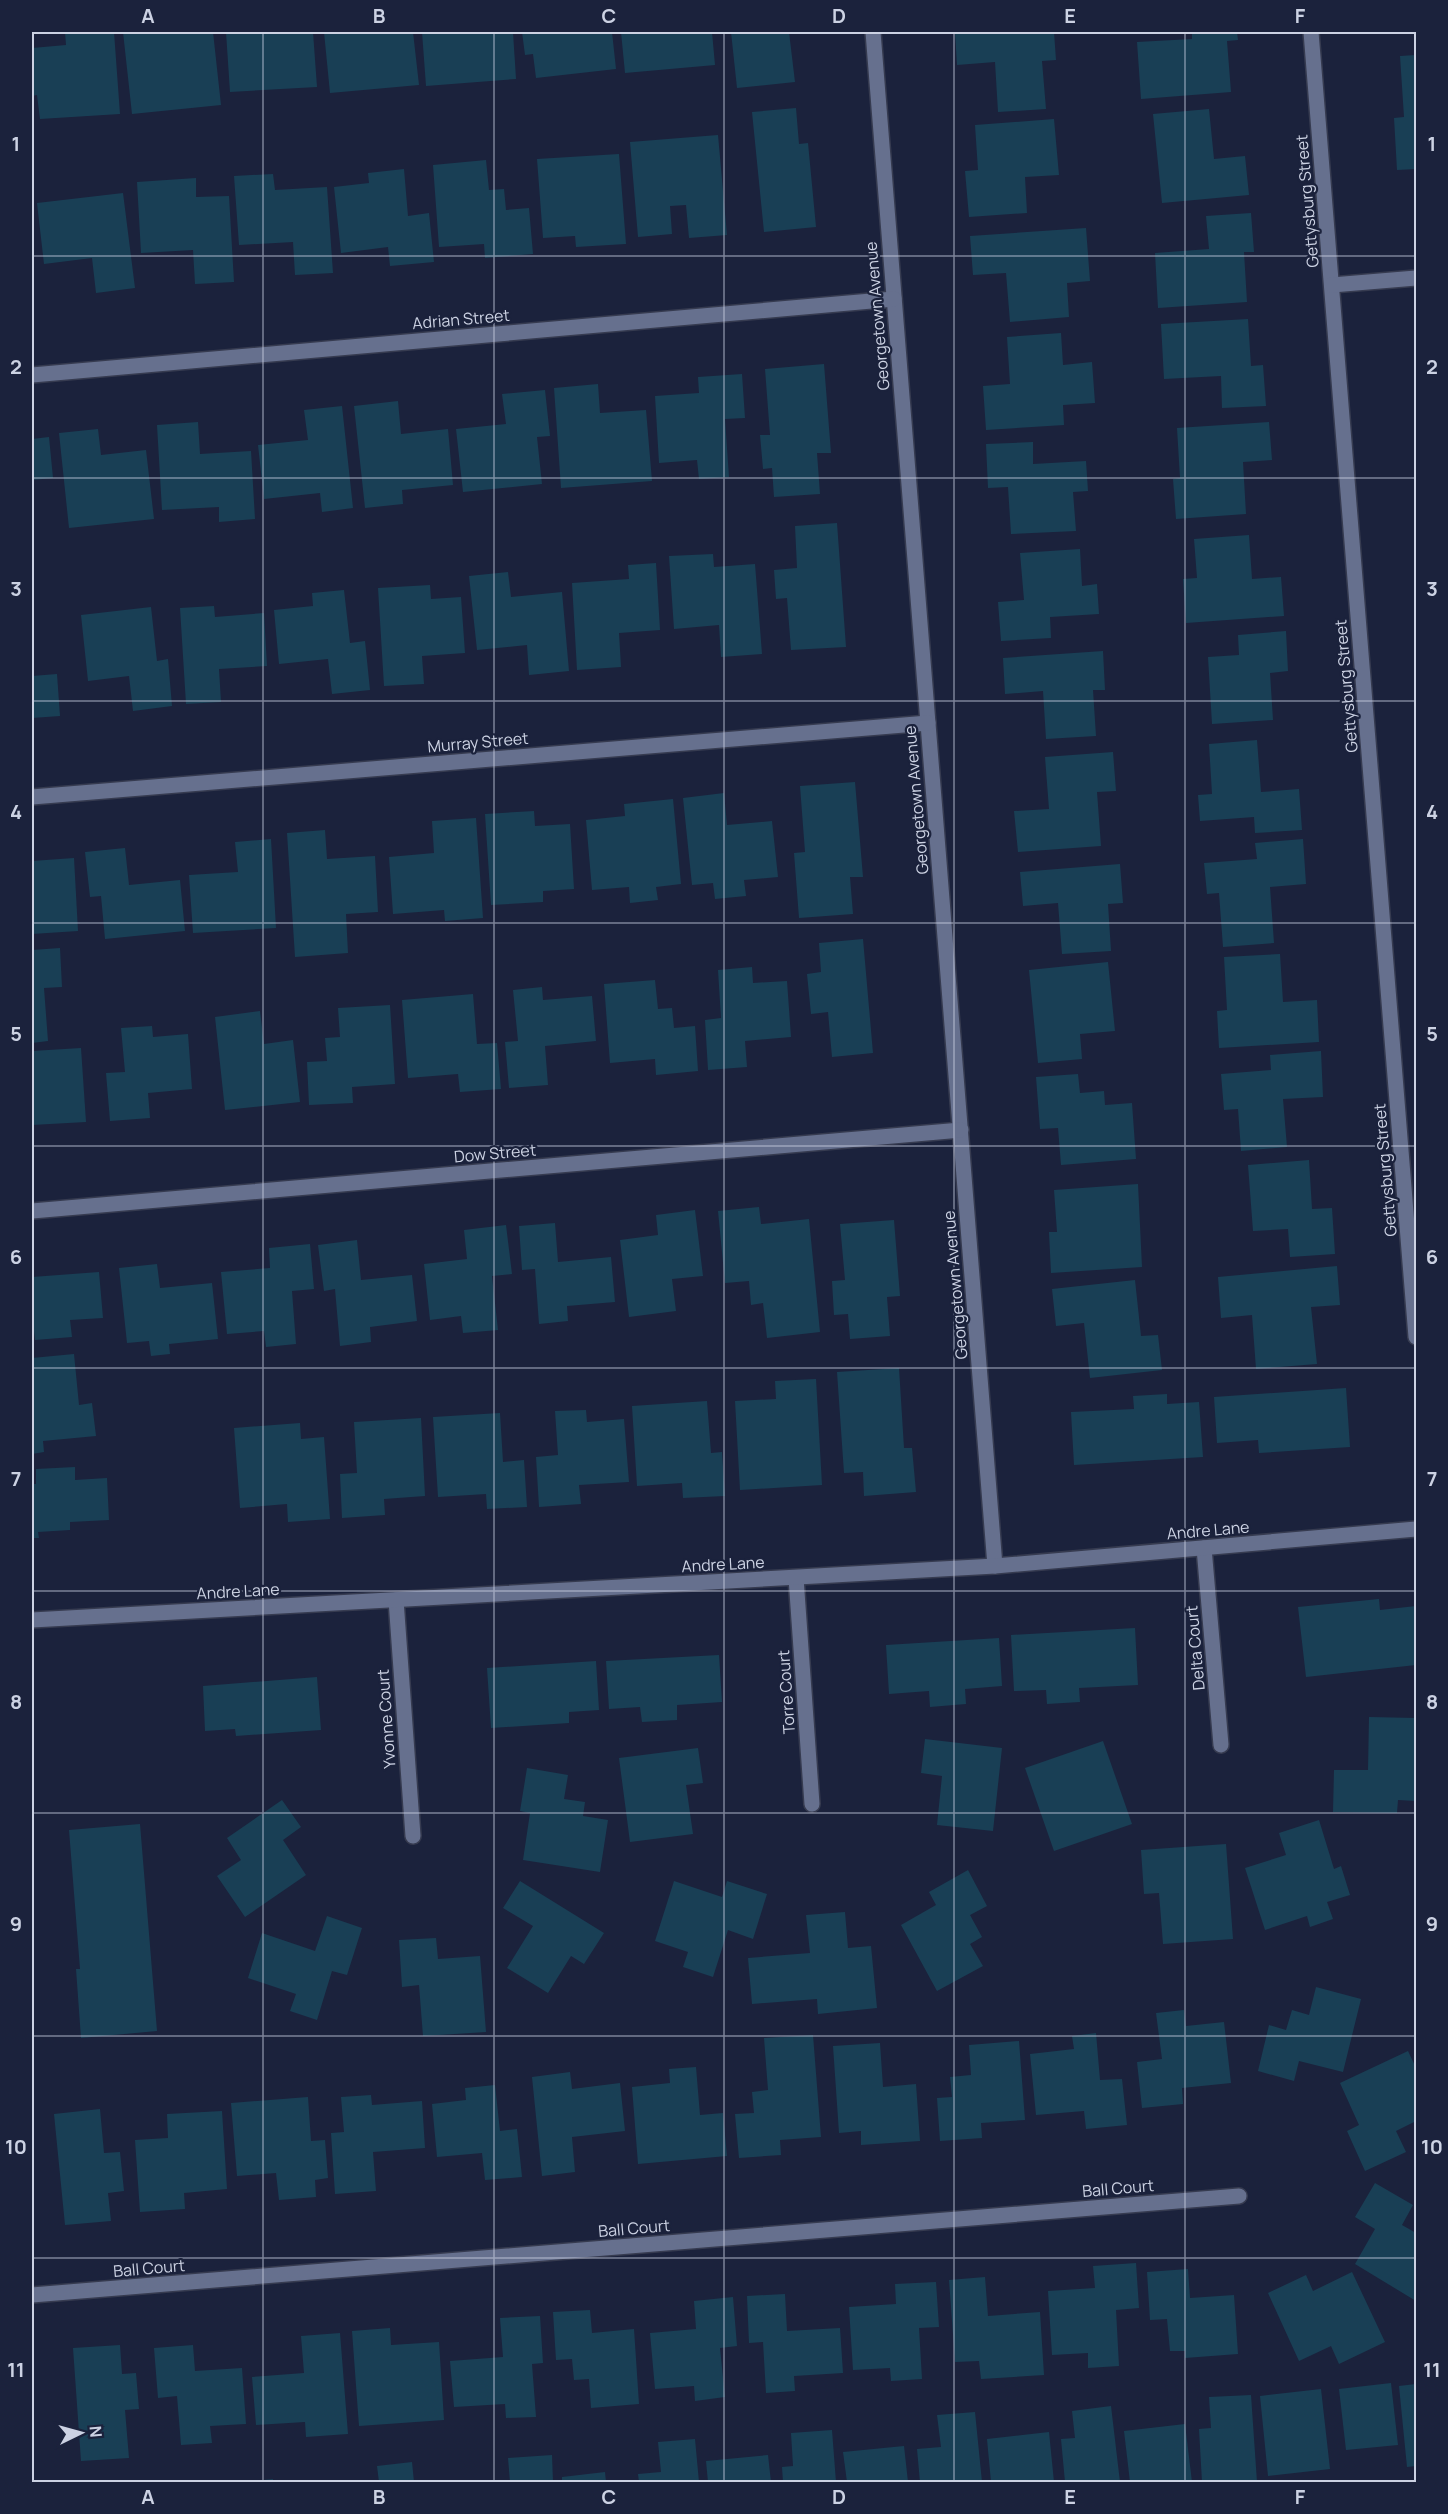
<svg xmlns="http://www.w3.org/2000/svg" width="1448" height="2514" font-family="Manrope,sans-serif">
	<rect width="100%" height="100%" fill="#1b223c"/>
	<!-- building -->
	<g fill="#193f55">
		<path d="M65 32H114L120 114 40 119 37 95 32 96V48L66 45Z"/>
		<path d="M123 32H213L221 105 132 114Z"/>
		<path d="M226 32H313L317 87 230 92Z"/>
		<path d="M324 32H413L419 85 330 93Z"/>
		<path d="M422 32H513L516 79 426 86Z"/>
		<path d="M522 32H612L616 69 536 78 533 54 525 55Z"/>
		<path d="M621 32H712L715 65 625 73Z"/>
		<path d="M731 32H789L795 82 737 88Z"/>
		<path d="M955 32H1054L1056 60 1042 61 1046 109 998 112 995 62 957 65Z"/>
		<path d="M1192 32H1237L1238 40 1227 41 1231 92 1141 99 1137 42 1192 39Z"/>
		<path d="M1416 55V169L1397 170 1394 118 1404 117 1400 56Z"/>
		<path d="M796 108 799 144 808 143 816 227 764 232 752 112Z"/>
		<path d="M1209 109 1214 159 1245 156 1249 195 1162 203 1153 114Z"/>
		<path d="M1054 119 1059 175 1025 177 1027 213 969 217 965 171 978 170 975 125Z"/>
		<path d="M718 135 727 235 689 238 686 205 670 206 672 234 638 237 630 142Z"/>
		<path d="M619 154 626 244 576 247 575 236 543 238 537 159Z"/>
		<path d="M486 160 489 190 504 189 506 210 529 208 533 254 485 258 484 244 439 247 433 165Z"/>
		<path d="M404 169 408 216 429 213 434 262 390 266 388 247 341 253 334 187 369 183 368 173Z"/>
		<path d="M273 174 275 190 327 187 333 273 295 275 293 242 239 245 234 176Z"/>
		<path d="M196 178V197L229 196 234 282 195 284 193 250 141 253 137 182Z"/>
		<path d="M123 193 135 288 96 293 92 258 44 264 37 203Z"/>
		<path d="M1251 213 1254 252H1244L1247 302 1158 308 1155 253 1209 249 1206 216Z"/>
		<path d="M1086 228 1090 281 1067 283 1069 317 1010 322 1006 273 973 275 970 236Z"/>
		<path d="M1248 319 1251 366 1263 365 1266 406 1222 408 1221 376 1164 379 1161 324Z"/>
		<path d="M1061 333 1063 365 1092 362 1095 403 1063 405 1064 425 986 430 983 386 1010 384 1007 337Z"/>
		<path d="M824 364 831 453H817L820 494 774 497 772 468 763 469 760 435H770L765 369Z"/>
		<path d="M742 374 745 418 725 419 729 477 699 479 697 460 659 463 655 396 699 393 698 377Z"/>
		<path d="M598 384 600 413 646 410 652 481 561 488 554 388Z"/>
		<path d="M545 390 550 436 537 437 542 484 463 492 456 429 506 424 502 394Z"/>
		<path d="M398 401 401 434 448 429 453 485 402 490 403 504 365 508 354 406Z"/>
		<path d="M342 406 353 508 322 512 320 493 264 499 258 445 308 440 304 410Z"/>
		<path d="M198 422 200 454 251 451 255 519 219 522V507L162 510 157 425Z"/>
		<path d="M1269 422 1272 460 1243 462 1246 514 1176 519 1173 479 1180 478 1177 428Z"/>
		<path d="M98 429 101 455 146 450 154 519 69 528 59 433Z"/>
		<path d="M49 437 53 478 32 480V439Z"/>
		<path d="M1033 442V464L1086 461 1088 491 1073 492 1076 531 1011 534 1008 487 988 488 986 444Z"/>
		<path d="M837 523 846 647 791 650 787 598 776 599 774 570 797 568 795 526Z"/>
		<path d="M1249 535 1252 579 1281 577 1284 616 1186 623 1183 579 1197 578 1194 539Z"/>
		<path d="M1080 549 1082 586 1097 584 1099 614 1050 617 1051 638 1001 641 998 602 1024 600 1020 553Z"/>
		<path d="M713 554 714 567 755 564 762 654 721 657 719 625 674 629 669 556Z"/>
		<path d="M656 563 660 630 619 633 621 667 577 670 572 583 629 579 628 565Z"/>
		<path d="M508 572 511 597 562 592 569 671 529 675 527 645 477 650 469 576Z"/>
		<path d="M430 585 431 599 461 597 465 653 422 656 424 684 384 686 378 588Z"/>
		<path d="M344 590 350 643 365 641 370 690 332 694 328 659 279 664 274 610 313 606 312 593Z"/>
		<path d="M214 606 215 617 264 613 267 666 219 669 221 702 186 704 180 608Z"/>
		<path d="M151 607 157 661 168 659 172 706 133 711 129 676 88 681 81 615Z"/>
		<path d="M1286 631 1288 671 1270 673 1273 720 1212 724 1208 657 1239 655 1238 635Z"/>
		<path d="M1103 651 1105 690H1093L1096 736 1046 739 1043 691 1005 694 1003 658Z"/>
		<path d="M57 674 60 716 32 718V676Z"/>
		<path d="M1257 740 1261 792 1299 789 1302 830 1255 833 1254 817 1200 821 1198 795 1212 794 1209 744Z"/>
		<path d="M1113 752 1116 791 1097 792 1101 846 1018 852 1014 811 1049 809 1045 757Z"/>
		<path d="M855 782 863 877H850L853 914 799 918 794 853 805 852 800 786Z"/>
		<path d="M724 793 727 825 772 821 778 877 744 880 746 896 715 899 713 883 692 885 683 798Z"/>
		<path d="M673 799 681 884 656 887 658 900 630 903 629 887 592 890 586 820 625 816 624 804Z"/>
		<path d="M534 811 535 826 570 824 574 889 543 891V902L491 905 485 814Z"/>
		<path d="M476 818 483 918 445 921 444 910 393 914 389 857 434 853 432 821Z"/>
		<path d="M325 830 327 859 375 856 378 912 346 914 348 953 295 957 287 833Z"/>
		<path d="M271 839 276 928 193 933 189 875 238 872 235 842Z"/>
		<path d="M1303 839 1306 884 1270 887 1274 943 1223 947 1219 893 1207 894 1204 863 1257 859 1255 843Z"/>
		<path d="M125 848 129 885 180 880 185 931 105 939 101 896 90 897 85 852Z"/>
		<path d="M74 858 78 931 32 934V861Z"/>
		<path d="M1120 864 1123 903 1108 904 1111 951 1062 954 1058 903 1023 906 1020 872Z"/>
		<path d="M863 939 873 1053 832 1057 828 1012 811 1014 807 974 821 972 819 943Z"/>
		<path d="M60 948 62 987 44 988 48 1041 32 1043V950Z"/>
		<path d="M1280 954 1283 1002 1317 1000 1319 1042 1219 1048 1217 1011 1227 1010 1224 957Z"/>
		<path d="M1108 962 1115 1031 1080 1034 1082 1059 1038 1063 1029 970Z"/>
		<path d="M752 967 753 983 787 981 791 1037 745 1041 747 1067 708 1070 705 1020 721 1018 718 970Z"/>
		<path d="M655 980 658 1009 672 1008 674 1028 695 1026 698 1071 656 1075 655 1059 610 1063 604 984Z"/>
		<path d="M542 987 543 1000 592 996 596 1041 545 1046 548 1085 509 1088 505 1042 518 1041 513 990Z"/>
		<path d="M473 994 477 1044 497 1043 501 1089 460 1092 458 1074 408 1078 402 1000Z"/>
		<path d="M390 1005 395 1084 352 1087 353 1103 309 1105 307 1062 327 1061 325 1038 340 1037 338 1008Z"/>
		<path d="M260 1011 264 1044 293 1040 300 1102 225 1110 215 1017Z"/>
		<path d="M152 1026 153 1037 188 1034 192 1089 148 1093 150 1118 110 1121 106 1073 125 1072 121 1028Z"/>
		<path d="M81 1048 86 1122 32 1125V1051Z"/>
		<path d="M1321 1051 1323 1097 1283 1099 1287 1147 1241 1151 1238 1109 1224 1110 1221 1074 1271 1070 1270 1055Z"/>
		<path d="M1078 1074 1080 1093 1104 1091 1105 1105 1132 1103 1136 1159 1061 1165 1058 1128 1040 1129 1036 1077Z"/>
		<path d="M1309 1160 1312 1209 1332 1208 1335 1254 1290 1257 1288 1229 1253 1231 1248 1165Z"/>
		<path d="M1138 1184 1142 1267 1051 1273 1049 1232H1057L1054 1190Z"/>
		<path d="M759 1207 761 1224 809 1219 820 1332 767 1338 763 1303 751 1305 749 1281 725 1283 718 1211Z"/>
		<path d="M695 1210 703 1276 672 1279 676 1311 629 1317 620 1240 658 1235 656 1215Z"/>
		<path d="M894 1220 900 1296 887 1297 890 1336 850 1339 848 1314 834 1315 832 1281 845 1280 840 1224Z"/>
		<path d="M555 1223 558 1262 611 1257 615 1302 567 1306 568 1321 539 1324 535 1269 522 1270 519 1226Z"/>
		<path d="M506 1225 512 1274 492 1276 498 1330 463 1333 461 1316 430 1320 424 1264 467 1259 464 1230Z"/>
		<path d="M357 1240 361 1280 412 1275 417 1321 370 1327 371 1342 340 1346 335 1289 324 1291 318 1245Z"/>
		<path d="M310 1244 314 1289 292 1291 296 1344 266 1347 264 1331 227 1334 221 1272 270 1268 269 1248Z"/>
		<path d="M157 1264 160 1288 212 1283 218 1339 169 1344 170 1354 151 1356 149 1341 127 1343 119 1268Z"/>
		<path d="M1337 1266 1340 1305 1311 1307 1317 1364 1256 1369 1252 1315 1221 1318 1218 1277Z"/>
		<path d="M99 1272 103 1318 70 1320 72 1337 35 1340 33 1323H32V1277Z"/>
		<path d="M1135 1280 1141 1336 1158 1335 1162 1370 1090 1378 1084 1323 1056 1326 1052 1289Z"/>
		<path d="M74 1354 79 1405 92 1403 96 1436 43 1441 44 1452 32 1454V1358Z"/>
		<path d="M899 1368 904 1448H912L916 1492 864 1496 863 1472 844 1473 837 1372Z"/>
		<path d="M816 1379 822 1485 740 1490 735 1401 776 1399 775 1381Z"/>
		<path d="M1346 1388 1350 1447 1259 1453 1258 1440 1217 1443 1214 1397Z"/>
		<path d="M1167 1394V1404L1199 1402 1203 1457 1074 1465 1071 1412 1134 1409 1133 1396Z"/>
		<path d="M707 1401 711 1453 722 1452 725 1496 683 1498 682 1483 637 1486 632 1406Z"/>
		<path d="M586 1410 587 1422 624 1419 629 1482 579 1485 581 1504 539 1507 536 1457 558 1455 555 1411Z"/>
		<path d="M500 1413 503 1462 524 1460 527 1507 487 1509 486 1494 438 1497 433 1417Z"/>
		<path d="M421 1418 425 1496 384 1499 385 1515 342 1518 340 1474 357 1473 354 1422Z"/>
		<path d="M300 1423 301 1439 324 1437 330 1519 288 1522 287 1504 240 1508 234 1428Z"/>
		<path d="M75 1467V1480L107 1478 109 1520 70 1522V1530L38 1532 39 1538H32V1484H36V1469Z"/>
		<path d="M1379 1599 1380 1610 1416 1606V1665L1306 1677 1298 1607Z"/>
		<path d="M1135 1628 1138 1685 1079 1688 1080 1702 1047 1704 1046 1690 1014 1691 1011 1635Z"/>
		<path d="M999 1638 1002 1686 965 1689 966 1704 930 1707 929 1691 889 1694 886 1645Z"/>
		<path d="M719 1655 722 1702 677 1705V1720L642 1722 640 1707 609 1709 606 1661Z"/>
		<path d="M596 1661 599 1710 569 1712V1723L491 1728 487 1668Z"/>
		<path d="M317 1677 321 1730 236 1736 235 1729 205 1731 203 1686Z"/>
		<path d="M1369 1717 1416 1718V1801L1398 1800 1397 1813 1333 1812 1334 1770H1368Z"/>
		<path d="M925 1739 1002 1748 993 1831 937 1825 942 1776 921 1773Z"/>
		<path d="M1103 1741 1132 1824 1054 1851 1025 1768Z"/>
		<path d="M698 1748 703 1783 686 1785 693 1834 630 1842 619 1758Z"/>
		<path d="M527 1768 568 1775 564 1799 585 1802 583 1816 608 1820 600 1872 523 1860 530 1813 520 1811Z"/>
		<path d="M282 1800 301 1827 283 1840 306 1875 245 1917 217 1876 241 1860 227 1838Z"/>
		<path d="M1319 1820 1334 1869 1341 1866 1350 1895 1327 1902 1333 1919 1310 1927 1307 1916 1265 1930 1245 1868 1286 1855 1279 1833Z"/>
		<path d="M140 1824 157 2031 81 2038 76 1969H80L69 1830Z"/>
		<path d="M1226 1844 1233 1939 1163 1944 1159 1893 1144 1894 1141 1850Z"/>
		<path d="M968 1870 987 1906 970 1915 982 1937 970 1944 983 1966 937 1991 901 1925 936 1905 929 1892Z"/>
		<path d="M520 1881 604 1933 584 1964 571 1956 548 1993 507 1968 533 1926 503 1908Z"/>
		<path d="M674 1881 722 1897 727 1881 767 1894 753 1939 728 1930 713 1977 683 1967 688 1952 655 1941Z"/>
		<path d="M845 1912 848 1948 871 1946 877 2008 818 2014 817 1999 752 2004 748 1958 810 1953 806 1915Z"/>
		<path d="M327 1916 362 1928 347 1975 332 1971 317 2020 290 2011 296 1994 248 1978 262 1933 315 1951Z"/>
		<path d="M436 1938 438 1959 480 1956 486 2032 423 2036 419 1985 402 1987 399 1940Z"/>
		<path d="M1316 1987 1361 1999 1343 2072 1299 2061 1294 2081 1258 2071 1269 2025 1286 2030 1292 2010 1309 2015Z"/>
		<path d="M1184 2010 1186 2026 1224 2022 1231 2083 1182 2088 1183 2104 1142 2108 1137 2062 1162 2059 1156 2013Z"/>
		<path d="M1096 2033 1100 2080 1122 2079 1127 2125 1086 2129 1084 2111 1036 2115 1030 2054 1074 2049 1072 2036Z"/>
		<path d="M813 2035 821 2137 780 2140 781 2155 739 2158 735 2114 754 2113 752 2092 768 2090 764 2038Z"/>
		<path d="M1019 2041 1025 2120 981 2123 982 2138 940 2141 937 2098 952 2097 950 2077 971 2075 969 2045Z"/>
		<path d="M880 2043 883 2087 916 2084 920 2141 861 2145V2131L839 2133 833 2046Z"/>
		<path d="M1408 2051 1416 2068V2121L1396 2131 1406 2152 1365 2171 1347 2131 1359 2125 1340 2083Z"/>
		<path d="M696 2067 700 2115 723 2113 727 2156 638 2164 632 2087 670 2083 669 2069Z"/>
		<path d="M570 2072 572 2089 620 2083 625 2131 572 2137 575 2172 542 2176 532 2077Z"/>
		<path d="M495 2085 500 2131 517 2129 522 2177 485 2180 482 2153 437 2157 432 2104 466 2100 465 2088Z"/>
		<path d="M371 2095 372 2105 422 2101 425 2148 373 2152 376 2191 335 2194 331 2133 344 2132 341 2097Z"/>
		<path d="M308 2097 311 2141 325 2140 328 2178 315 2180 316 2197 279 2200 276 2173 237 2176 231 2103Z"/>
		<path d="M100 2109 104 2153 120 2152 124 2191 108 2193 111 2221 65 2225 54 2114Z"/>
		<path d="M222 2111 227 2189 184 2193 185 2209 140 2212 135 2140 168 2138 167 2114Z"/>
		<path d="M1375 2183 1413 2205 1402 2225 1416 2233V2301L1355 2264 1375 2229 1355 2217Z"/>
		<path d="M1136 2263 1139 2308 1116 2310 1119 2366 1088 2368V2353L1052 2355 1048 2291 1095 2288 1093 2266Z"/>
		<path d="M1188 2269 1190 2298 1234 2295 1238 2354 1185 2358V2351H1170L1167 2319 1150 2320 1147 2272Z"/>
		<path d="M1352 2272 1385 2342 1339 2364 1331 2346 1299 2361 1268 2293 1306 2275 1313 2291Z"/>
		<path d="M985 2277 988 2316 1040 2312 1044 2375 981 2379 979 2361 955 2362 949 2280Z"/>
		<path d="M936 2282 939 2327 919 2328 922 2379 891 2381 890 2368 853 2370 849 2307 896 2304 895 2284Z"/>
		<path d="M785 2294 787 2331 840 2328 843 2373 794 2376 795 2391 766 2393 763 2342 749 2343 747 2296Z"/>
		<path d="M733 2297 737 2346 720 2348 725 2397 695 2401 694 2386 655 2389 650 2333 696 2329 694 2301Z"/>
		<path d="M590 2310 592 2333 634 2329 639 2404 591 2408 589 2379 574 2380 572 2359 556 2360 553 2312Z"/>
		<path d="M540 2316 543 2363 532 2364 536 2417 506 2418 505 2404 454 2407 450 2361 503 2357 500 2318Z"/>
		<path d="M390 2328 391 2345 439 2342 444 2420 359 2426 352 2331Z"/>
		<path d="M340 2333 348 2434 306 2437 305 2422 256 2425 252 2377 304 2373 301 2336Z"/>
		<path d="M120 2345 122 2374 136 2373 139 2409 125 2410 129 2458 81 2461 73 2348Z"/>
		<path d="M193 2345 195 2371 242 2368 246 2424 210 2426 212 2443 181 2445 177 2396 158 2398 154 2348Z"/>
		<path d="M1391 2383 1398 2445 1346 2450 1339 2389Z"/>
		<path d="M1416 2384V2466L1407 2467 1399 2386Z"/>
		<path d="M1321 2389 1330 2469 1268 2476 1260 2396Z"/>
		<path d="M1251 2395 1257 2482H1202L1199 2429 1211 2428 1209 2397Z"/>
		<path d="M1111 2406 1120 2482H1065L1061 2439 1075 2438 1072 2411Z"/>
		<path d="M975 2412 982 2482H920L917 2449 941 2447 937 2415Z"/>
		<path d="M1185 2424 1192 2482H1130L1124 2431Z"/>
		<path d="M832 2430 836 2482H783L782 2467 793 2466 791 2433Z"/>
		<path d="M1049 2432 1054 2482H991L987 2439Z"/>
		<path d="M695 2439 699 2482H639L638 2474 661 2472 658 2442Z"/>
		<path d="M904 2446 908 2482H847L843 2452Z"/>
		<path d="M552 2455 553 2482H510L508 2458Z"/>
		<path d="M768 2455 771 2482H708L706 2461Z"/>
		<path d="M412 2462 414 2482H379L377 2466Z"/>
		<path d="M605 2472 606 2482H562V2477Z"/>
		<path d="M273 2479V2482H253V2481Z"/>
	</g>
	<g fill="none" stroke-linecap="round" stroke-linejoin="round">
		<defs>
			<g id="minor">
				<path d="M873 32 995 1566"/>
				<path d="M1311 32 1416 1337"/>
				<path d="M1332 285 1416 278"/>
				<path d="M32 375 894 299"/>
				<path d="M32 797 928 723"/>
				<path d="M32 1211 961 1130"/>
				<path d="M1204 1548 1221 1745"/>
				<path d="M796 1578 812 1804"/>
				<path d="M396 1600 413 1836"/>
				<path d="M32 1620 995 1566 1416 1529"/>
				<path d="M32 2295 1239 2196"/>
			</g>
		</defs>
		<!-- minor casing -->
		<use href="#minor" stroke="#363b50" stroke-width="18"/>
		<!-- minor -->
		<use href="#minor" stroke="#66708e" stroke-width="15"/>
	</g>
	<!-- grid -->
	<path fill="none" stroke="#ccd2e3" stroke-width="1.5" stroke-opacity="0.55" d="M263 32V2482M494 32V2482M724 32V2482M954 32V2482M1185 32V2482M32 256H1416M32 478H1416M32 701H1416M32 923H1416M32 1146H1416M32 1368H1416M32 1591H1416M32 1813H1416M32 2036H1416M32 2258H1416"/>
	<g text-anchor="middle" stroke-width="4.5" stroke-linejoin="round" paint-order="stroke">
		<!-- street labels -->
		<g font-size="16" fill="#ccd2e3" stroke="#1b223c">
			<text transform="translate(1307 201) rotate(-95)" y="6">Gettysburg Street</text>
			<text transform="translate(877 316) rotate(-95)" y="6">Georgetown Avenue</text>
			<text transform="translate(461 319) rotate(-5)" y="6">Adrian Street</text>
			<text transform="translate(1346 686) rotate(-95)" y="6">Gettysburg Street</text>
			<text transform="translate(478 742) rotate(-5)" y="6">Murray Street</text>
			<text transform="translate(916 800) rotate(-95)" y="6">Georgetown Avenue</text>
			<text transform="translate(495 1153) rotate(-5)" y="6">Dow Street</text>
			<text transform="translate(1385 1170) rotate(-95)" y="6">Gettysburg Street</text>
			<text transform="translate(955 1285) rotate(-95)" y="6">Georgetown Avenue</text>
			<text transform="translate(1208 1530) rotate(-5)" y="6">Andre Lane</text>
			<text transform="translate(723 1564) rotate(-3)" y="6">Andre Lane</text>
			<text transform="translate(238 1591) rotate(-3)" y="6">Andre Lane</text>
			<text transform="translate(1195 1648) rotate(-95)" y="6">Delta Court</text>
			<text transform="translate(786 1692) rotate(-94)" y="6">Torre Court</text>
			<text transform="translate(386 1719) rotate(-94)" y="6">Yvonne Court</text>
			<text transform="translate(1118 2188) rotate(-5)" y="6">Ball Court</text>
			<text transform="translate(634 2228) rotate(-5)" y="6">Ball Court</text>
			<text transform="translate(149 2268) rotate(-5)" y="6">Ball Court</text>
		</g>
	</g>
	<!-- border -->
	<rect width="1448" height="2514" fill="none" stroke="#1b223c" stroke-width="66"/>
	<!-- north arrow -->
	<g transform="translate(81 2433) rotate(85)" stroke="#1b223c" stroke-width="4.5" paint-order="stroke">
	<path d="M0-4.5L10 22L0 15L-10 22Z" fill="#ccd2e3"/>
	<text y="-9" font-size="16" font-weight="bold" text-anchor="middle" fill="#ccd2e3">N</text>
	</g>
	<rect x="33" y="33" width="1382" height="2448" fill="none" stroke="#ccd2e3" stroke-width="2"/>
	<g font-size="20" text-anchor="middle" font-weight="bold" fill="#ccd2e3">
		<text x="148" y="23">A</text>
		<text x="379" y="23">B</text>
		<text x="609" y="23">C</text>
		<text x="839" y="23">D</text>
		<text x="1070" y="23">E</text>
		<text x="1300" y="23">F</text>
		<text x="16" y="151">1</text>
		<text x="1432" y="151">1</text>
		<text x="16" y="374">2</text>
		<text x="1432" y="374">2</text>
		<text x="16" y="596">3</text>
		<text x="1432" y="596">3</text>
		<text x="16" y="819">4</text>
		<text x="1432" y="819">4</text>
		<text x="16" y="1041">5</text>
		<text x="1432" y="1041">5</text>
		<text x="16" y="1264">6</text>
		<text x="1432" y="1264">6</text>
		<text x="16" y="1486">7</text>
		<text x="1432" y="1486">7</text>
		<text x="16" y="1709">8</text>
		<text x="1432" y="1709">8</text>
		<text x="16" y="1931">9</text>
		<text x="1432" y="1931">9</text>
		<text x="16" y="2154">10</text>
		<text x="1432" y="2154">10</text>
		<text x="16" y="2377">11</text>
		<text x="1432" y="2377">11</text>
		<text x="148" y="2504">A</text>
		<text x="379" y="2504">B</text>
		<text x="609" y="2504">C</text>
		<text x="839" y="2504">D</text>
		<text x="1070" y="2504">E</text>
		<text x="1300" y="2504">F</text>
	</g>
</svg>
